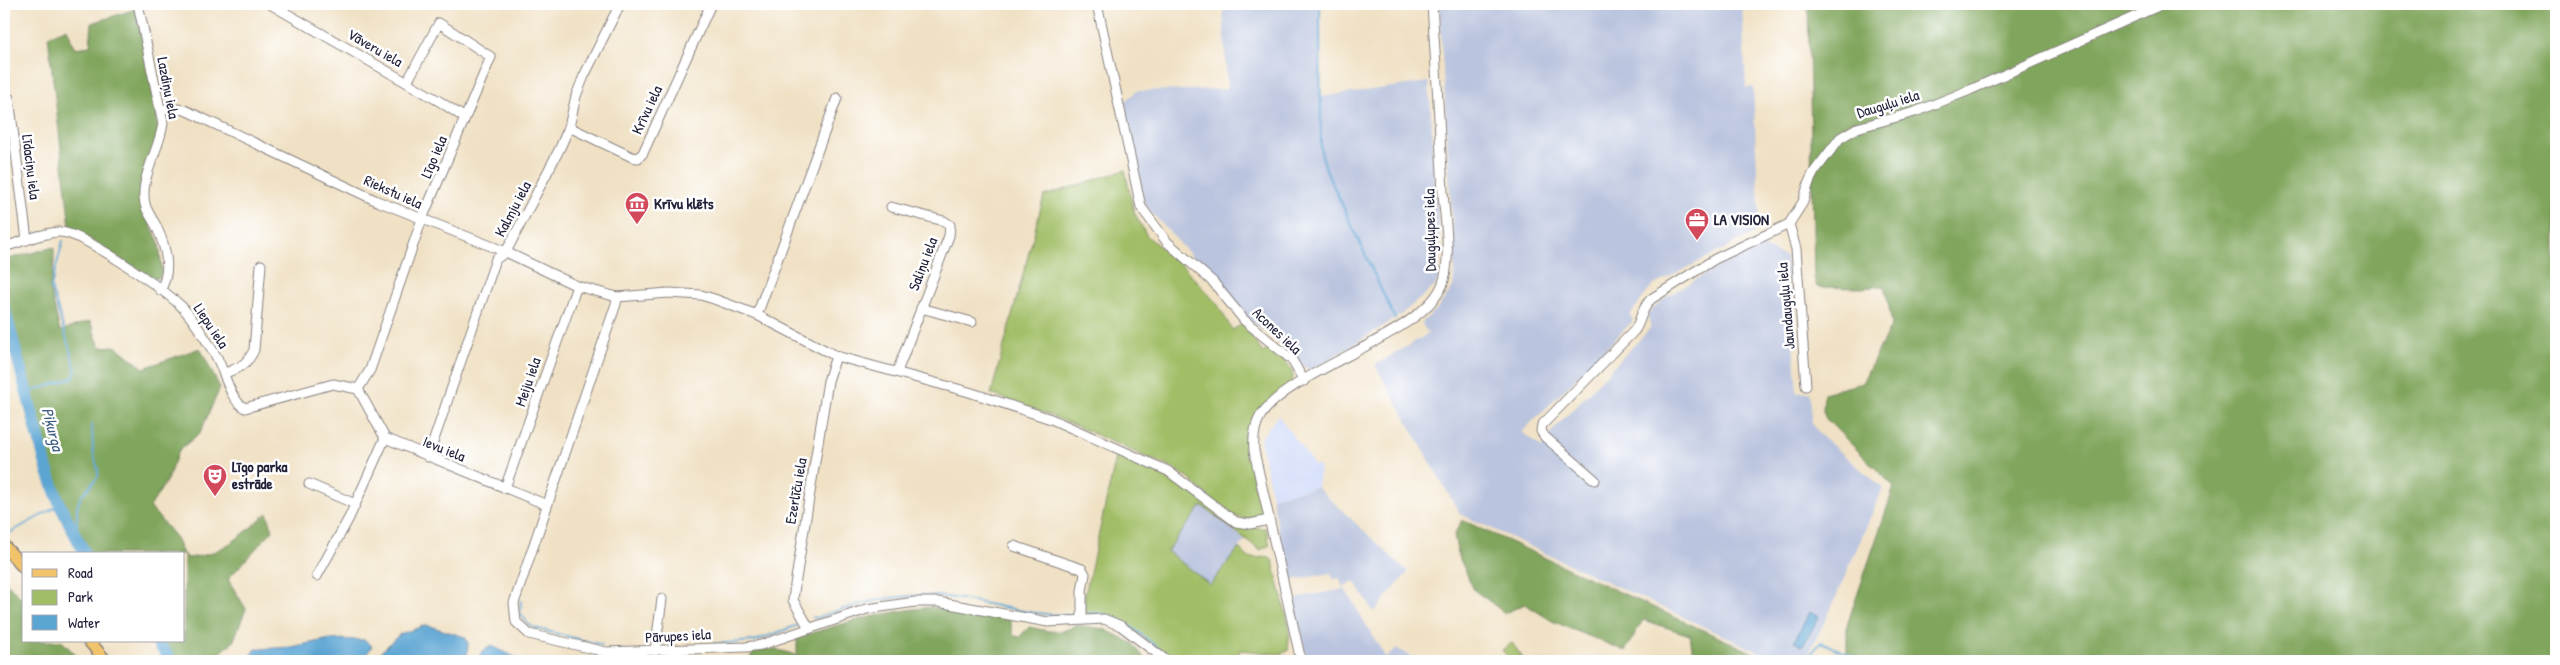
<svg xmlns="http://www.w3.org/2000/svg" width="2560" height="665" font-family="'Patrick Hand',sans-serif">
	<rect width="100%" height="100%" fill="#fff"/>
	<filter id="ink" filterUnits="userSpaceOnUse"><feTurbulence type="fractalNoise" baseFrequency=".02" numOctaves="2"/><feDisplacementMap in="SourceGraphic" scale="10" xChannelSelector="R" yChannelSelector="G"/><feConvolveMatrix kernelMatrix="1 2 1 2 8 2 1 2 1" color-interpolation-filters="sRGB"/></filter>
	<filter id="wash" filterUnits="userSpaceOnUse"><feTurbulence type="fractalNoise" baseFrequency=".0096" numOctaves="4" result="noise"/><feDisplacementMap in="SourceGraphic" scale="20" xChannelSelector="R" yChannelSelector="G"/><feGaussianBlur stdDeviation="1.12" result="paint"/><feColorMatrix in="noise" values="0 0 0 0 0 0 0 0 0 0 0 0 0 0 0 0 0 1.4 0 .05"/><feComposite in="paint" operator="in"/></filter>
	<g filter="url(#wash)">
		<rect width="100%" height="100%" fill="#f0e1c4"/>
		<!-- built -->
		<path fill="#cfdaf9" d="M1278 415 1314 465 1316 464 1320 468 1317 487 1272 497 1260 439Z"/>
		<!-- industrial -->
		<g fill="#bac4de">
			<path d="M1223 4H1320V97L1429 82 1440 254 1438 279 1435 286 1399 316 1314 369 1306 368 1289 351 1251 321 1144 204 1123 103 1137 91 1227 89Z"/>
			<path d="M1439 4H1742L1746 88 1753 87 1760 230 1652 286 1630 315 1633 321 1522 432 1542 448 1553 430 1644 335 1651 327 1647 314 1666 297 1757 244 1786 257 1797 393 1810 392 1812 422 1819 434 1883 488 1830 611 1805 661H1778L1460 514 1375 365 1428 334 1422 324 1423 321 1437 309 1453 287 1455 270Z"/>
			<path d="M1317 487 1408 572 1374 612 1354 581 1344 587 1339 578 1333 579 1331 573 1288 581 1272 497Z"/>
			<path d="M1202 506 1245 540 1210 585 1166 550Z"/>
			<path d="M1345 589 1386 658 1397 648 1417 661H1307L1293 603 1300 597Z"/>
		</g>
		<!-- green -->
		<g fill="#a1be66" stroke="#627050">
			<path d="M1125 170 1134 212 1147 236 1184 267 1218 305 1232 330 1243 324 1263 353 1271 347C1326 394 1262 385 1250 429 1243 455 1256 487 1262 513 1239 535 1205 491 1187 477 1171 466 1150 459 1132 451 1085 429 1039 410 991 394L1044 196Z"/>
			<path d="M1117 453 1172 478 1237 527 1266 528 1270 545 1260 550 1202 506 1167 551 1210 585 1239 548 1249 558 1268 557 1273 561 1290 630 1288 651 1280 654 1240 650 1234 661H1174L1140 635 1086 614 1084 599Z"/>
			<path d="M1512 643 1525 661H1511L1502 650Z"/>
		</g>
		<!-- forest -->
		<g fill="#80a55b" stroke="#51644b">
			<path d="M1808 4H2556V661H1847V625L1894 487 1826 419 1823 411 1824 393 1862 383 1892 324 1885 286 1861 288 1817 287 1814 277Z"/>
			<path d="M136 9 157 116 158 135 142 207 159 242 162 272 159 278 152 279 70 227 48 36 67 28 74 48 90 46 92 23Z"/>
			<path d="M54 247V264L50 289 60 331 90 321 100 347 115 346 144 368 200 348 220 388 200 433 179 450 167 480 150 507 176 538 183 554H80L49 489 4 325V260Z"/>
			<path d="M267 513 273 530 228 579 246 609 233 642 211 661H172L154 641H184V554L186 558C220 556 243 535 267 513Z"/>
			<path d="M1462 520 1771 661H1694L1690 635 1643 620 1625 651 1552 621 1525 604 1505 613 1474 590 1458 555 1454 535Z"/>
			<path d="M4 580 24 601V641H62L82 661H4Z"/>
			<path d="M930 607 1010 619 1013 635 1019 637 1029 627C1045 630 1061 636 1075 625L1104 629 1132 643 1147 661H748L754 651C769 647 783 650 797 656V638C841 623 884 612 930 607Z"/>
		</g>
		<!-- water -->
		<g fill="#5ba5d3" stroke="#3e6487">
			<path d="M1810 612 1818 615 1819 618 1804 644 1800 646 1794 641Z"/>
			<path d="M426 625 465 637 468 643 467 661H371L400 634Z"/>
			<path d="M330 639 365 640 372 646 362 661H246L256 649 291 647Z"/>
			<path d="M492 646 523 661H480L482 651Z"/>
		</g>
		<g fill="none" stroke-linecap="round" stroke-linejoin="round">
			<!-- stream -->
			<g stroke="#5ba5d3" stroke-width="2">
				<path d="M1320 4 1321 152 1327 172 1395 319"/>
				<path d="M26 393 73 378 76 370 51 287 63 241"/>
				<path d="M73 530 77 526V507L81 496 98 477V470L93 452 92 424"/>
				<path d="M4 536 60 505"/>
				<path d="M521 601 520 612 528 624 534 628 602 645"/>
				<path d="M1089 613C1127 611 1147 645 1177 661"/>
				<path d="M813 617 816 618C861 602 907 590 954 598 995 604 1034 617 1075 615"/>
				<path d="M713 644 755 641 798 625 799 623"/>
				<path d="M1810 655 1821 642 1863 661"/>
				<path d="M595 661 596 654"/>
			</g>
			<!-- river -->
			<g stroke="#5ba5d3" stroke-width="12">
				<path d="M4 307 47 469 60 505 85 554"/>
				<path d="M156 641 172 661"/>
			</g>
		</g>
	</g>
	<g filter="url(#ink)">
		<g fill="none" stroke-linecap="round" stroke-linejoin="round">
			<defs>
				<g id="minor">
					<path d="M138 4 163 123C160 150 139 177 145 204 147 213 154 220 157 228 166 247 172 272 160 290"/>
					<path d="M270 4 439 101 462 116 464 120"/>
					<path d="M1097 4 1141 207 1167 242 1213 282 1244 320 1292 360 1304 381"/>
					<path d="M9 98 27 240"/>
					<path d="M162 110 169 108 185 110 377 201 506 252 577 286 617 297 669 293 701 295 714 299 757 315 836 356 969 392 1051 419 1168 471 1236 522 1250 524 1269 520"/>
					<path d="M569 127 632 157 638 158 643 153 711 4"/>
					<path d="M891 207 944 221 950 225 949 236 897 372"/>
					<path d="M1789 224 1796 249 1806 386"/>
					<path d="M4 247C21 242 41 233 59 232 81 231 163 289 181 306 195 320 206 340 216 356 225 371 229 400 245 408L333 384 358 389"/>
					<path d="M617 297 616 304 514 603 516 622 529 634 606 652 746 647 761 645 867 609 915 602H938L1048 622 1104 619 1121 626 1167 661"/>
					<path d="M921 308 972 322"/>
					<path d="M757 315 837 98"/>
					<path d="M225 373C239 368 247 365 254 350L261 265"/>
					<path d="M358 389 370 370 422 219 491 57 439 23 407 82"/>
					<path d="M358 389 385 438 547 505"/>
					<path d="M428 457 496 259 506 252 560 148 569 127 576 96 584 76 620 4"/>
					<path d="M1595 480 1545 437 1541 431 1542 425 1634 331C1642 321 1639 312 1651 299L1715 259 1789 224 1803 202 1809 182 1814 172 1840 138 1857 128 1915 112 1970 90 2163 4"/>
					<path d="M309 484 355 504"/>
					<path d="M505 488 577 286"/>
					<path d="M1014 546 1082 569 1085 574 1082 591V620"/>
					<path d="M317 576 349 518 385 438"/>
					<path d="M809 628 793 600 795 585 828 381 836 356"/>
					<path d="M655 651 662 599"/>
					<path d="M1301 661 1254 451C1253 439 1254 426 1261 415 1295 366 1430 334 1444 280 1451 253 1445 220 1443 193 1440 130 1436 67 1432 4"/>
				</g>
				<g id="major">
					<path d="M4 546 24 568"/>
					<path d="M89 641 106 661"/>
				</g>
			</defs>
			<!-- minor casing -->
			<use href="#minor" stroke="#898280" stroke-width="11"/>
			<!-- major casing -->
			<use href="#major" stroke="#898280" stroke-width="14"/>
			<!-- minor -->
			<use href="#minor" stroke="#fff" stroke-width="9"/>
			<!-- major -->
			<use href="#major" stroke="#f1c36a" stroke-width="11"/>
		</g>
	</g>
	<!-- icons -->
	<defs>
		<symbol id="museum-pin" viewBox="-11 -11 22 30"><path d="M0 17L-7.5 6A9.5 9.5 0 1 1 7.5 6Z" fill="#d1495b" stroke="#fff"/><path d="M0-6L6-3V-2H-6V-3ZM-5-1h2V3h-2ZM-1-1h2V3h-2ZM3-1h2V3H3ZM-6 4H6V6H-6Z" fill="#fff"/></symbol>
		<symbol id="office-pin" viewBox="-11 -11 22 30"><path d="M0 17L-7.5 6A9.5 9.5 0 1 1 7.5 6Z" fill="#d1495b" stroke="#fff"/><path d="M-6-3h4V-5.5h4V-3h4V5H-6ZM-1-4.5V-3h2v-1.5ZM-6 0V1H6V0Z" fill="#fff"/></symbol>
		<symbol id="theatre-pin" viewBox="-11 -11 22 30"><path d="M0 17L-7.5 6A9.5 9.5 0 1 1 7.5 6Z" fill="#d1495b" stroke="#fff"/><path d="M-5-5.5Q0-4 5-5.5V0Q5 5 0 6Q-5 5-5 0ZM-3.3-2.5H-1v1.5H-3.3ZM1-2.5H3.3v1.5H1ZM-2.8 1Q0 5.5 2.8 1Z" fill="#fff"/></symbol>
	</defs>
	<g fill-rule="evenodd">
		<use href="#museum-pin" x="623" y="190" width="28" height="38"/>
		<use href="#office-pin" x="1683" y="206" width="28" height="38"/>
		<use href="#theatre-pin" x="201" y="462" width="28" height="38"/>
	</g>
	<g text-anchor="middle" stroke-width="5" stroke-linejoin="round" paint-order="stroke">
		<!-- street labels -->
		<g font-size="15" fill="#22223b" stroke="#fff">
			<text transform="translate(375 48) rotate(30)" y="5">Vāveru iela</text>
			<text transform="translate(168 88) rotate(79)" y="5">Lazdiņu iela</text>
			<text transform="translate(1888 104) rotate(-17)" y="5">Dauguļu iela</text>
			<text transform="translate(647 110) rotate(-65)" y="5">Krīvu iela</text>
			<text transform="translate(434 157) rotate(-67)" y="5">Līgo iela</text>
			<text transform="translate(31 167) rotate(83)" y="5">Līdaciņu iela</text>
			<text transform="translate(393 192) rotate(24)" y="5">Riekstu iela</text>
			<text transform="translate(513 209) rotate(-62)" y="5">Kalmju iela</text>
			<text transform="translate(1430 230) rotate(-91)" y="5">Dauguļupes iela</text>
			<text transform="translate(923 264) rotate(-69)" y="5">Saliņu iela</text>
			<text transform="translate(1786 306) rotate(-95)" y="5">Jaundauguļu iela</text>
			<text transform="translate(211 326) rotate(56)" y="5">Liepu iela</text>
			<text transform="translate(1277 331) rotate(43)" y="5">Acones iela</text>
			<text transform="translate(528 382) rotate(-71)" y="5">Meiju iela</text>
			<text transform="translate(444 449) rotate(22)" y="5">Ievu iela</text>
			<text transform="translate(796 491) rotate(-80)" y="5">Ezerlīču iela</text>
			<text transform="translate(678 636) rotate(-3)" y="5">Pārupes iela</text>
		</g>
		<!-- poi labels -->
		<g font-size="15" font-weight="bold" fill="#22223b" stroke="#fff" text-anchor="start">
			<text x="654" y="209">Krīvu klēts</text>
			<text x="1714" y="225">LA VISION</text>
			<text x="232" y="472">Līgo parka<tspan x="232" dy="17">estrāde</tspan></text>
		</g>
		<!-- water labels -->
		<g font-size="16" font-style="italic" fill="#3c5d7f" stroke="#fff">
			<text transform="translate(53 429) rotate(75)" y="6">Piķurga</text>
		</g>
	</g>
	<!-- margin -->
	<rect width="2560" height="665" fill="none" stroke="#fff" stroke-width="20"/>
	<!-- legend -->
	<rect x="22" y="552" width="162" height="90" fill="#ffffff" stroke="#a7a7b1"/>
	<rect x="32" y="569" width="25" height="8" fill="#f1c36a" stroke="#a7a7b1"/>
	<text x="68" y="578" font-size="15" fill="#22223b">Road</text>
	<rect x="32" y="590" width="25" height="15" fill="#a1be66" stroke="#a7a7b1"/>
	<text x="68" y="602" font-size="15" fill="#22223b">Park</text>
	<rect x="32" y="615" width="25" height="15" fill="#5ba5d3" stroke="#a7a7b1"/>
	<text x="68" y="628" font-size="15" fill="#22223b">Water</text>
</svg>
